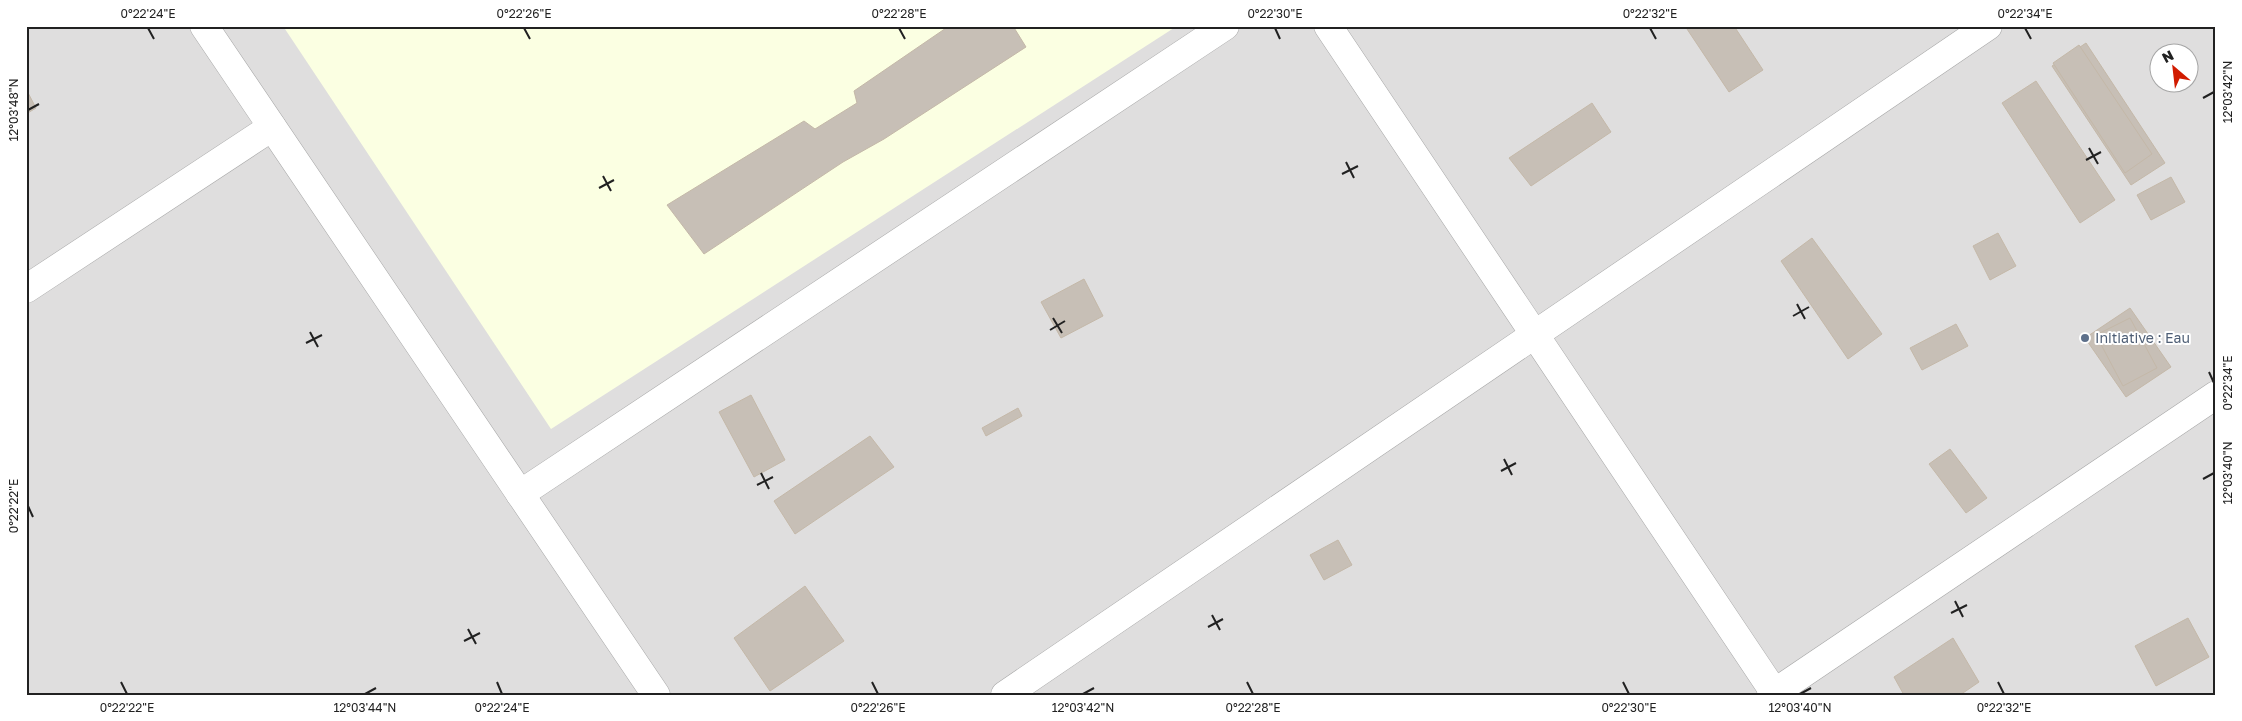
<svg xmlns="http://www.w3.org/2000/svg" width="2242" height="721" font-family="'Golos Text',sans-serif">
	<rect width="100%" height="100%" fill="#f1efe7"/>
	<!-- residential -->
	<path fill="#dfdede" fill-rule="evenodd" d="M26 26H2216V695H26ZM2160 52H2190V82H2160Z"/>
	<!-- education -->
	<path fill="#fbffe2" d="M283 26H1177L551 429Z"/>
	<!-- building -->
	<g fill="#c7bfb6" stroke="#c4b8a8">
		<path d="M949 26H1013L1026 47 884 139 843 162 704 254 667 205 804 121 815 129 857 103 854 91Z"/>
		<path d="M1685 26H1734L1763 70 1729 92Z"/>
		<path d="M2086 43 2165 163 2131 185 2052 66Z"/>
		<path d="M2079 45 2152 154 2125 173 2053 63Z"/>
		<path d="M2036 81 2115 200 2080 223 2002 103Z"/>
		<path d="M26 89 36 108 26 114Z"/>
		<path d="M1592 103 1611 132 1531 186 1509 158Z"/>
		<path d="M2171 177 2185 202 2151 220 2137 195Z"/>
		<path d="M1998 233 2016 266 1990 280 1973 246Z"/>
		<path d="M1812 238 1882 334 1848 359 1781 261Z"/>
		<path d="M1084 279 1103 316 1061 338 1041 302Z"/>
		<path d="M2130 308 2171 367 2126 397 2085 338Z"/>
		<path d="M2130 318 2157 368 2123 386 2096 335Z"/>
		<path d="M1956 324 1968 346 1922 370 1910 348Z"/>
		<path d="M751 395 785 460 754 477 719 412Z"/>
		<path d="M1018 408 1022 416 986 436 982 428Z"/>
		<path d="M870 436 894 467 795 534 774 501Z"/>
		<path d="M1950 449 1987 498 1966 513 1929 464Z"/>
		<path d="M1338 540 1352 565 1324 580 1310 555Z"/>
		<path d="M805 586 844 641 770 691 734 638Z"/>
		<path d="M2188 618 2209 657 2156 686 2135 646Z"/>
		<path d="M1953 638 1979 682 1960 695H1904L1894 677Z"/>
	</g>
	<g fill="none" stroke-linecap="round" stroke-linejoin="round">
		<defs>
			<g id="minor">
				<path d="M204 26 656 695"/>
				<path d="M1328 26 1776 695"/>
				<path d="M26 289 272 127"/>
				<path d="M520 494 1225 26"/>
				<path d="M1005 695 1988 26"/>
				<path d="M1771 695 2216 395"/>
			</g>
		</defs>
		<!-- minor casing -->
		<use href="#minor" stroke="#a8a8a8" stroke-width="29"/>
		<!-- minor -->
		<use href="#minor" stroke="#fff" stroke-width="28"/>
	</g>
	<!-- ticks -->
	<path fill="none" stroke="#212121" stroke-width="2" d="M148 28 154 39M524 28 530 39M899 28 905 39M1275 28 1280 39M1650 28 1656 39M2025 28 2031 39M2203 98 2214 92M28 110 39 104M2089 148 2098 164M2086 160 2101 152M1346 162 1354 178M1342 174 1358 166M603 176 611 191M599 188 614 180M1797 304 1805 319M1793 316 1809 307M1053 318 1062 333M1050 330 1065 321M310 332 318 347M306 343 322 335M2209 372 2214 383M1504 459 1512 475M1501 471 1516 463M761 473 769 489M2203 479 2214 473M757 485 773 477M28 506 33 517M1955 601 1963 617M1951 613 1967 605M1212 615 1220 630M1208 627 1223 619M468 629 476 644M464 641 480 633M121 682 127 694M497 682 502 694M872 682 878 694M1247 682 1253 694M1623 682 1629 694M1998 682 2004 694M365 694 376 688M1083 694 1094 688M1800 694 1811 688"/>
	<!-- markers -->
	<circle fill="#5c6f8a" stroke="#fff" stroke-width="2" cx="2085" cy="338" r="5"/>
	<g text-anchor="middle" stroke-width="4" stroke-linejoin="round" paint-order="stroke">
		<!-- service labels -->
		<g font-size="14" fill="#4e5e75" stroke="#fff" text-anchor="start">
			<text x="2095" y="343">Initiative : Eau</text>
		</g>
	</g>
	<!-- border -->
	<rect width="2242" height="721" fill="none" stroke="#ffffff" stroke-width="55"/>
	<!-- north arrow -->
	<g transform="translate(2174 68) rotate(332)"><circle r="24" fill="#ffffff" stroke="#a6a6a6"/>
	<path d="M0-4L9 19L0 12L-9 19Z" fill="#d11b00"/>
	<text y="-8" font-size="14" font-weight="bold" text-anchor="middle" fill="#212121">N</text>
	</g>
	<rect x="28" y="28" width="2186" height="666" fill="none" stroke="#212121" stroke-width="2"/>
	<g font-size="12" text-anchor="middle" fill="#212121">
		<text x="148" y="18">0°22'24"E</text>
		<text x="524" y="18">0°22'26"E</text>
		<text x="899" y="18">0°22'28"E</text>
		<text x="1275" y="18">0°22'30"E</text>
		<text x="1650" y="18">0°22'32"E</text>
		<text x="2025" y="18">0°22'34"E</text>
		<text transform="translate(2228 92) rotate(-90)" y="4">12°03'42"N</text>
		<text transform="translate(14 110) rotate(-90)" y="4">12°03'48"N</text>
		<text transform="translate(2228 383) rotate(-90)" y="4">0°22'34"E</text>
		<text transform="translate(2228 473) rotate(-90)" y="4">12°03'40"N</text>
		<text transform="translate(14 506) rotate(-90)" y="4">0°22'22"E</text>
		<text x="127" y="712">0°22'22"E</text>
		<text x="365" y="712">12°03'44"N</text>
		<text x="502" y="712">0°22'24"E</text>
		<text x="878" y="712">0°22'26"E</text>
		<text x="1083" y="712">12°03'42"N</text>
		<text x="1253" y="712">0°22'28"E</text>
		<text x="1629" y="712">0°22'30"E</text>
		<text x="1800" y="712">12°03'40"N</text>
		<text x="2004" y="712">0°22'32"E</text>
	</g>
</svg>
